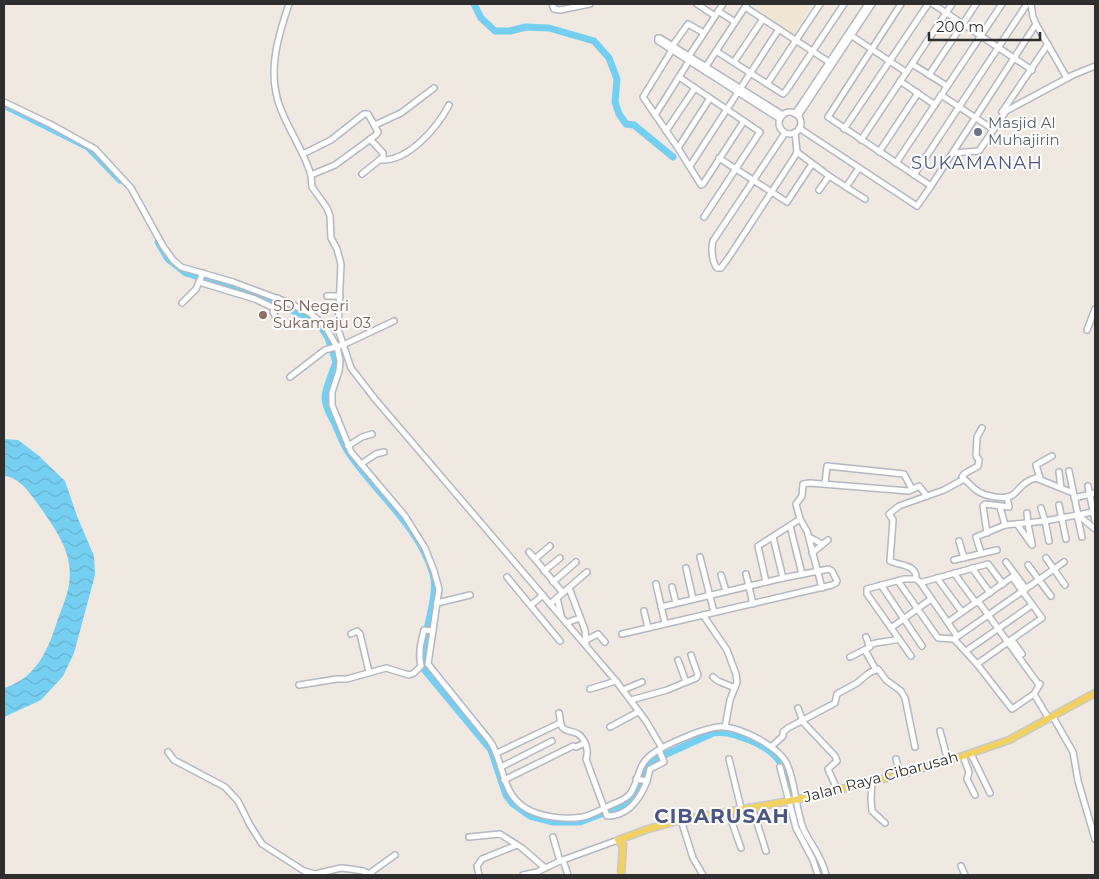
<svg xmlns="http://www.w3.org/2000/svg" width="1099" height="879" font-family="Montserrat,sans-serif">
	<defs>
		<pattern id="water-waves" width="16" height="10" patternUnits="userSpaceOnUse" patternTransform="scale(1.25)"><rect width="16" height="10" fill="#75cff0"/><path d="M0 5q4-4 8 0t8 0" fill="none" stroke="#66b2ce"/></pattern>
	</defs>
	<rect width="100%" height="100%" fill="#efe9e1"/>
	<!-- education -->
	<path fill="#f0e6d1" d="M762 4H803L809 8 794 34 762 13 760 6Z"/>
	<!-- water -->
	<path fill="url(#water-waves)" d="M4 439 18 440 38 455 65 481 77 516 94 556 95 575 74 653 63 676 41 700 4 717V688C38 678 49 647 59 616 66 598 72 584 69 564 66 542 50 522 38 504 30 493 19 477 4 476Z"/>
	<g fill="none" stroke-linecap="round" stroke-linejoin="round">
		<!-- river -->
		<g stroke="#75cff0" stroke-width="7">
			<path d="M474 4 481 18 495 31H510L526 27 549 28 594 41 609 58 617 79 615 102 619 114 626 124 634 125 673 157"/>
			<path d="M4 105 88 147 120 180"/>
			<path d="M158 242 168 259 186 273 266 298 318 322 328 338 336 362C333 372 325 388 325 398 325 408 332 417 336 426 340 435 343 445 349 453 376 493 419 526 433 574 440 599 419 640 423 668L491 750 506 795 513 804 530 816 553 822H580L622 806 631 799 639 789 645 767 649 762 713 733C725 731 735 735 747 739 796 757 784 785 798 825 803 840 813 852 820 866"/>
		</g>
		<defs>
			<g id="minor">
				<path d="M289 4C277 39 266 76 282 112 291 134 304 152 311 175"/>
				<path d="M552 4 554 9 560 10 590 4"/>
				<path d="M697 4 715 16"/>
				<path d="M901 4 828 117 931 186"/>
				<path d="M933 4 1032 70"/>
				<path d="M1031 4 1033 17 1036 24 1067 78"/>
				<path d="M745 7 832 64"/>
				<path d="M718 11 735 22"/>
				<path d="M849 34 906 72"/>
				<path d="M673 45 688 24 704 33"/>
				<path d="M672 50 643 97 678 148 701 185 703 184 744 121"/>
				<path d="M716 51 783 94 786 91 844 4"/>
				<path d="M689 56 723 4"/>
				<path d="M734 62 763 19"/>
				<path d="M912 64 947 86"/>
				<path d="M705 68 747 4"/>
				<path d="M929 75 976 4"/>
				<path d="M679 77 760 132 704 217"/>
				<path d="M900 81 935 105"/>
				<path d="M767 84 820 4"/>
				<path d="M941 95 991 128"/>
				<path d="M4 102 50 124 95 149 131 188 163 246 173 260 181 267 233 282 284 301 310 313 325 326 337 347 340 361 339 371 332 392V405L351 452 405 516 425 548 434 571 439 589 428 664 490 741C504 762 501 792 524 807 538 817 566 820 583 817 592 815 602 809 611 805 617 802 625 800 630 794 639 782 637 765 651 755 664 745 709 725 725 727 743 729 777 746 786 762 796 782 795 807 803 828 811 846 821 854 826 875"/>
				<path d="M1002 112 1048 44"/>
				<circle cx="790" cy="123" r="11"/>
				<path d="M795 114 868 4"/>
				<path d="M655 115 689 61"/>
				<path d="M798 116 872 4"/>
				<path d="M780 119 672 50 658 41V38H660L783 115"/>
				<path d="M375 125 401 113 434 88"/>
				<path d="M799 128 917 206 931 186 1036 24"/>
				<path d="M844 129 928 4"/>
				<path d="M666 131 695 88"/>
				<path d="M785 133 713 241C711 249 712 262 717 268H721L729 257 795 156 797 152 795 132"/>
				<path d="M861 140 952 4"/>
				<path d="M678 148 710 98"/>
				<path d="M797 152 829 176 819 190"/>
				<path d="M879 152 918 93"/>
				<path d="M953 153 979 151 1006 111 1073 75 1095 66"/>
				<path d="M303 154 331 140 364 114H368L378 132 376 135 335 165 311 175 312 187 327 208 330 216 331 238 337 249 341 264 338 329 351 368 375 399 616 681 646 721 662 748"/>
				<path d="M719 158 787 202 812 164"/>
				<path d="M380 160C408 162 437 128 449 105"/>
				<path d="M896 163 1002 4"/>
				<path d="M690 166 779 29"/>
				<path d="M362 174 383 157V153L370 139"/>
				<path d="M914 175 1027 4"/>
				<path d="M829 176 865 199"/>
				<path d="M846 187 859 168"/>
				<path d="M199 282 255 299 274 308"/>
				<path d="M327 296H340"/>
				<path d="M182 303 196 289 203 273"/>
				<path d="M276 318 273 312 278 298"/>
				<path d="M1087 330 1095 309"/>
				<path d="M290 377 325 350 343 345 394 321"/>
				<path d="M348 446 362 437 372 434"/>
				<path d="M361 464 376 454 384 452"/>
				<path d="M1069 471 1078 515 1095 529"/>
				<path d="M1059 472 1061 488"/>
				<path d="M1040 478 1036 465 1052 456"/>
				<path d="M964 479C968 482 972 487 976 490 984 496 1006 501 1014 494 1021 487 1026 480 1036 478L1073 493"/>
				<path d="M964 479 962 477 964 474 978 466 979 460 976 456 977 437 982 428"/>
				<path d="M825 484 827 466 904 474 912 489"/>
				<path d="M1088 486 1095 521"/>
				<path d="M1074 498 1095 493"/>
				<path d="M1059 505 1066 539"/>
				<path d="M1000 507 1005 525"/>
				<path d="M1041 508 1045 521 1093 512"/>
				<path d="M1027 513 1028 524 1032 544"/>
				<path d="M1077 515 1082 537"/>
				<path d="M1017 524 1032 545"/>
				<path d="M790 526 802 574"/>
				<path d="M987 533 983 506 985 504 1009 507 1007 497"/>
				<path d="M773 537 783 578"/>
				<path d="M809 537 822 544"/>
				<path d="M959 541 964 558"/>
				<path d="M550 546 535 559 563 593"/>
				<path d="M529 552 535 559"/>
				<path d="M812 553 828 540"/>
				<path d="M981 553 976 537 1005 525 1045 521 1049 541"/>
				<path d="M700 557 714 612"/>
				<path d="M1046 558 1065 585"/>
				<path d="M954 560 997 550"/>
				<path d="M1006 562 1026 589"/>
				<path d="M1028 565 1051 596"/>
				<path d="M686 568 693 599"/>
				<path d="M972 568 990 593"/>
				<path d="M544 571 560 558"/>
				<path d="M954 573 976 603"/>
				<path d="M746 574 753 604"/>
				<path d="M721 575 726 591"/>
				<path d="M507 577 560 641"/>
				<path d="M937 578 962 612"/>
				<path d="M916 579C917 564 900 566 890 561L893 520 889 514 899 506 944 490 964 479"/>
				<path d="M898 581 938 638 954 639 977 664 1012 709 1034 694"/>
				<path d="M553 582 576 562"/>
				<path d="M766 582 758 546 800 519"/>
				<path d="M920 582 957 636"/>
				<path d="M656 584 665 623"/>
				<path d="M881 585 922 646"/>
				<path d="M672 587 676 603"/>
				<path d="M569 588 585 630 586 645"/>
				<path d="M822 588 807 531 800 519 796 504 802 496 803 484 810 483 909 491 919 486 927 496"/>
				<path d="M557 598 561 615"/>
				<path d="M978 601 1039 685"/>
				<path d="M437 603 470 595"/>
				<path d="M550 604 587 572"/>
				<path d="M531 605 543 595"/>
				<path d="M644 611 648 628"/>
				<path d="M703 615 727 650 736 674 737 682 730 700 725 727"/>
				<path d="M948 622 1012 577 1042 618 977 664"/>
				<path d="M566 623 580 618"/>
				<path d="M891 628 931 599"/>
				<path d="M351 634 357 631 360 634 369 672"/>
				<path d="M622 634 832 585 836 583 837 581 832 571 829 569 783 578 661 607"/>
				<path d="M866 637 869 645"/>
				<path d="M954 639 1064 562"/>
				<path d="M586 640 598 634 605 642"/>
				<path d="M1012 640 1022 654"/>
				<path d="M865 650 876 670"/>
				<path d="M966 651 1032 605"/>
				<path d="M911 656 867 594V589L904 579H916L920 582H923L988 564 1003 584"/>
				<path d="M850 657 870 647 869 645C878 641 889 642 899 639"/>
				<path d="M678 660 686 682"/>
				<path d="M713 677 718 681 735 688"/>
				<path d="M1040 684 1034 694 1049 719"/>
				<path d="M299 685 337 679H347L386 668 409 675 414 673 421 666C418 653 421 642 424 630L433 631"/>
				<path d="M590 689 616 681"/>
				<path d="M623 690 642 682"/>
				<path d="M631 700 667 690 696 678 698 675 691 655"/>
				<path d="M798 708 802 719"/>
				<path d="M559 713C561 718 559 724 563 728 567 732 574 731 578 734 586 739 589 752 586 759L607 816C629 816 640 799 647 781"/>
				<path d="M1053 717 1073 752 1078 781 1095 839"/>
				<path d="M801 720 835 756 837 761 828 769 837 789"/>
				<path d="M610 727 638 712"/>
				<path d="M940 731 948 761"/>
				<path d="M771 747 783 736V732L788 728 835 703 837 694 857 683 869 673 878 669 886 680 901 691 905 698 915 747"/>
				<path d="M168 752 174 760 225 787 238 801 250 825 262 844 304 871 315 874 341 868 350 869 363 871 372 875"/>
				<path d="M497 753 560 723"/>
				<path d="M971 754 990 793"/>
				<path d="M963 756 969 772 967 779 975 795"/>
				<path d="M729 759 741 808"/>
				<path d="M896 759 900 774"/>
				<path d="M501 767 552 741"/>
				<path d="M780 767 796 828 813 860 818 875"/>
				<path d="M636 779 647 781 650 769 664 762 659 750"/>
				<path d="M504 780 573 746 576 747 585 743"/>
				<path d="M872 781 871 799 872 811 885 823"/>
				<path d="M752 807 766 851"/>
				<path d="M728 811 741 848"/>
				<path d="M681 820 693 858 703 875"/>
				<path d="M469 837 500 834 522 848 545 868"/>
				<path d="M553 837 560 861"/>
				<path d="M563 860 568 875"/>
				<path d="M961 866 965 875"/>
				<path d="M370 873 395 855"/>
				<path d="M479 875 477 866 482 859 517 845"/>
				<path d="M523 875 537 872 560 861 618 840"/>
			</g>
			<g id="major">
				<path d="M623 846 618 840 648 829 681 820 795 800 903 774 963 756 1009 740 1095 693"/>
				<path d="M621 875 623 844"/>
			</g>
		</defs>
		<!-- minor casing -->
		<use href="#minor" stroke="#b4b7c1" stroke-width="8"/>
		<!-- major casing -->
		<use href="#major" stroke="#c9c9c9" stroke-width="9"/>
		<!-- minor -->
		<use href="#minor" stroke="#fff" stroke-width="5"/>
		<!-- major -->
		<use href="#major" stroke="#f2d163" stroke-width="6"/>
	</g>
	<!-- markers -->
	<circle fill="#6b7280" stroke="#fff" stroke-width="2" cx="978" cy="132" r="5"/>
	<circle fill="#8d6e63" stroke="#fff" stroke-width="2" cx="263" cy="315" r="5"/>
	<g text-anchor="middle" stroke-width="4" stroke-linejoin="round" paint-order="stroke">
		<!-- worship labels -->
		<g font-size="15" fill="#5b616d" stroke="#fff" text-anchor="start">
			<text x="988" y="128">Masjid Al<tspan x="988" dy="17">Muhajirin</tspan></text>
		</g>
		<!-- education labels -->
		<g font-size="15" fill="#785e54" stroke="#fff" text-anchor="start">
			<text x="273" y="311">SD Negeri<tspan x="273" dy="17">Sukamaju 03</tspan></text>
		</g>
		<!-- street labels -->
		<g font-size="15" fill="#2e2e2e" stroke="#fff">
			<text transform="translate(881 777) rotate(-15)" y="5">Jalan Raya Cibarusah</text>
		</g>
		<!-- quarter labels -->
		<g font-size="18" letter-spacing="1" fill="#4d5680" stroke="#fff">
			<text x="977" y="169">SUKAMANAH</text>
		</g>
		<!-- district labels -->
		<g font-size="20" font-weight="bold" letter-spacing="1" fill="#4d5680" stroke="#fff">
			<text x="722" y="823">CIBARUSAH</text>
		</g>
	</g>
	<!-- border -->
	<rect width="1099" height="879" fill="none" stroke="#2e2e2e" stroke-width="10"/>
	<!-- scale -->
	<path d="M929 32v8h111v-8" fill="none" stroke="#2e2e2e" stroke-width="2.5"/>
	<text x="936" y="32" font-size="15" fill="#2e2e2e" stroke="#ffffff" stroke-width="4" paint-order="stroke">200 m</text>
</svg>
